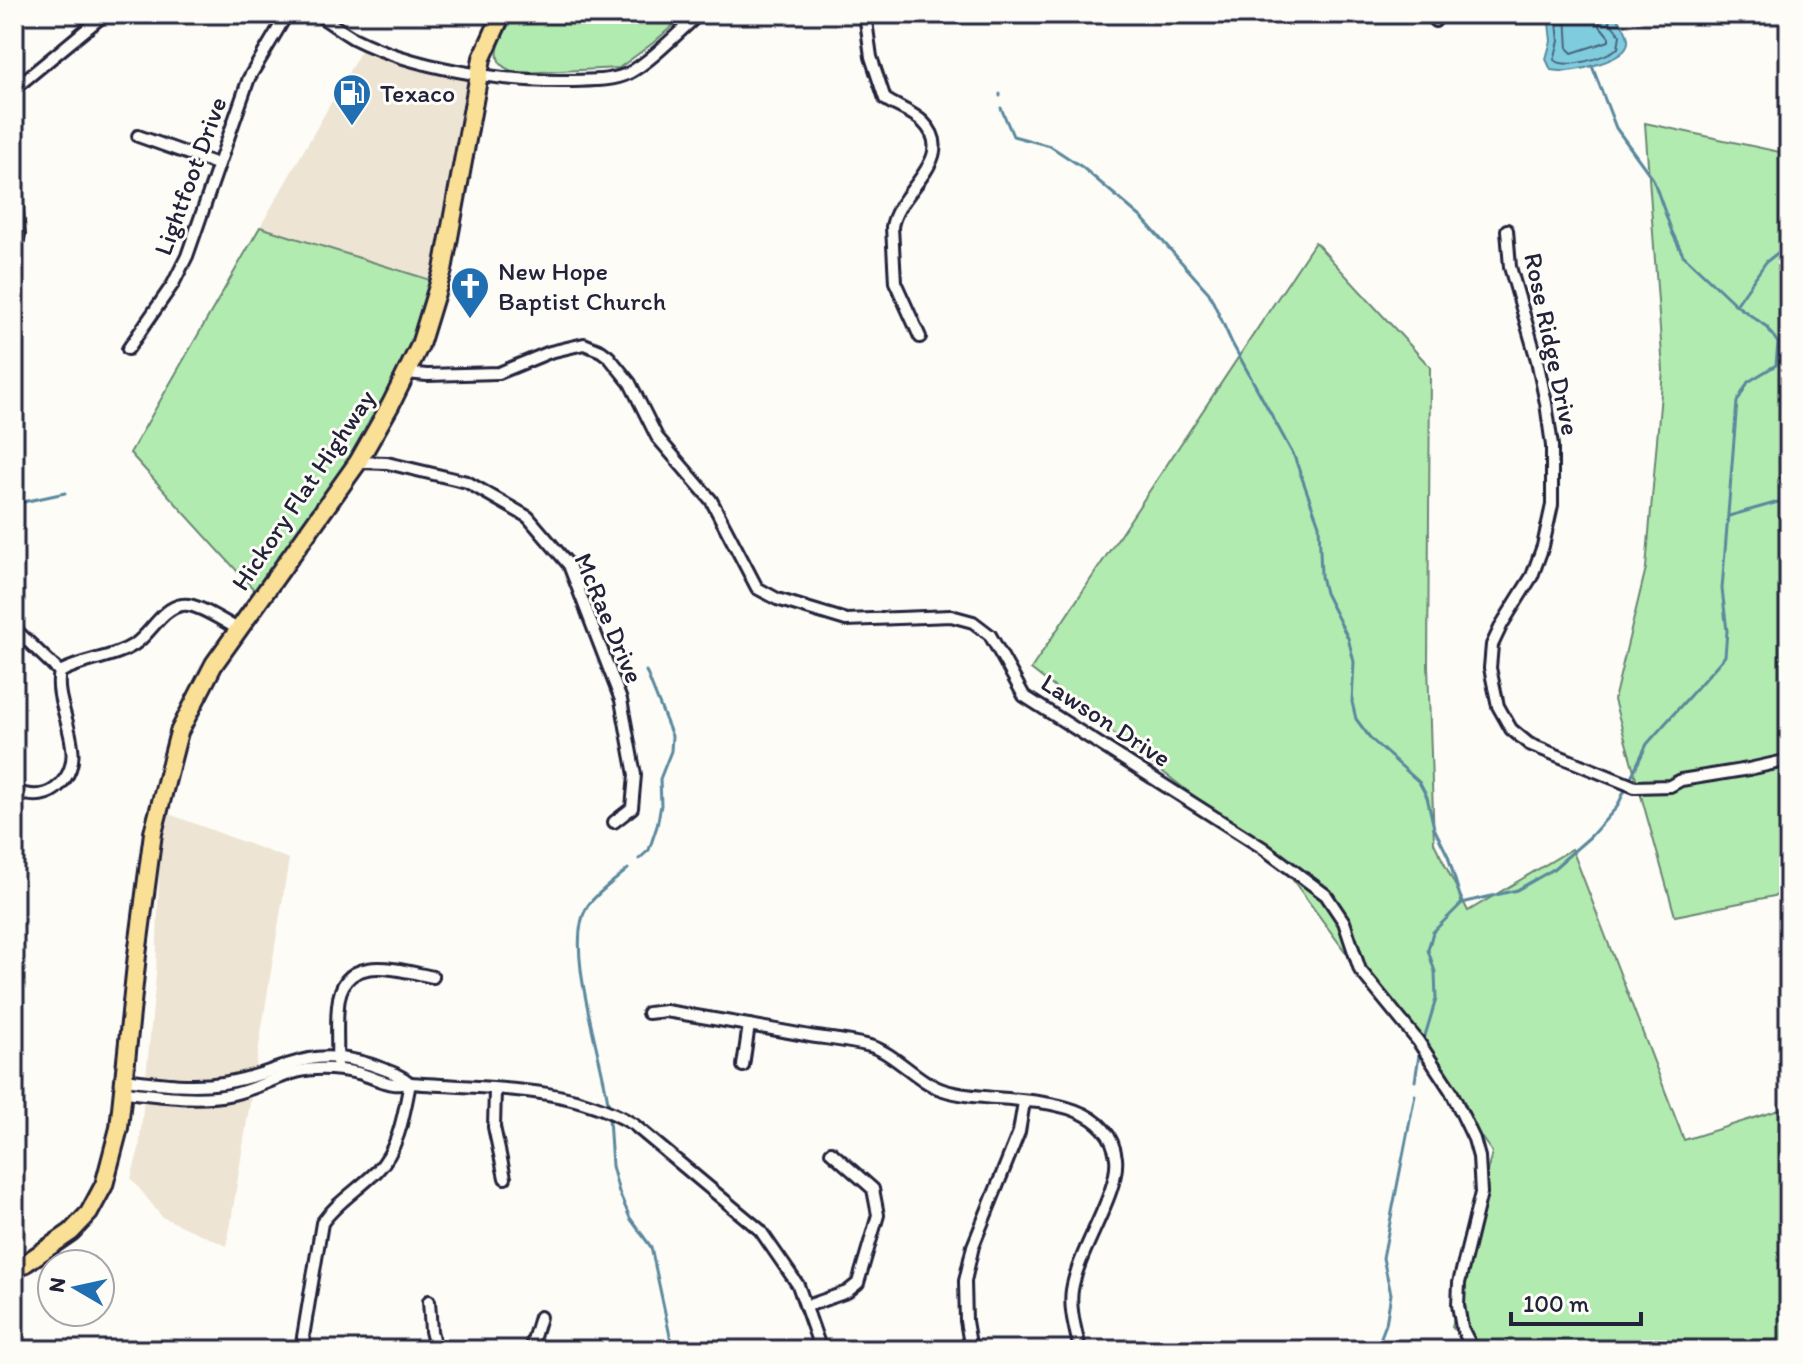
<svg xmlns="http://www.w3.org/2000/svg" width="1803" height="1364" font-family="Itim,sans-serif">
	<rect width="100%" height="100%" fill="#fdfcf7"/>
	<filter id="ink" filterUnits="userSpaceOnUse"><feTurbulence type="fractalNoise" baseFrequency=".0125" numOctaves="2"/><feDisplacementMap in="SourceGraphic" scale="16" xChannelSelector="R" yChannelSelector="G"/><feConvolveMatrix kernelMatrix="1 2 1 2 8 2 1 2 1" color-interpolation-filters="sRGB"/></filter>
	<g filter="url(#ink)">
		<!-- built -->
		<g fill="#eee4d3">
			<path d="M367 40 469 76 456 215 440 283 260 227Z"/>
			<path d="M161 811 289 859 227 1246 162 1217 131 1178 139 1149 156 975Z"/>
		</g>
		<!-- green -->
		<g fill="#b2ebaf" stroke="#6a8675" stroke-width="2">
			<path d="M515 14H686L653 43 619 68 520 73C481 66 502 36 515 14Z"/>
			<path d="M1645 123 1789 154V893L1675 916 1614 700 1646 568 1663 370Z"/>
			<path d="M260 227 440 283 408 383 257 593 130 453Z"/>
			<path d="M1315 242 1430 367 1428 665 1434 843 1468 911 1572 849 1684 1140 1789 1107V1350H1473L1452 1327 1492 1152 1281 864 1031 669Z"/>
		</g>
		<!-- water -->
		<path fill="#80ccdf" stroke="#5a889d" stroke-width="2" d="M1548 14H1613C1640 43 1629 55 1595 65 1580 70 1566 73 1551 70L1546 59 1551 41Z"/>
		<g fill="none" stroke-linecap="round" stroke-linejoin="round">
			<!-- shore -->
			<g stroke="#48667d" stroke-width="2">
				<path d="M1556 14 1559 41 1554 60C1568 70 1605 57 1618 48L1620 35 1609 21 1608 14"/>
				<path d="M1566 14 1568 49 1572 53 1609 41V37L1600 26 1598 14"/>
			</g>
			<!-- stream -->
			<g stroke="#5a889d" stroke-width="3">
				<path d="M1592 66 1616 128 1653 179 1672 232 1683 255 1736 305 1767 327 1778 343 1776 365 1748 382 1737 402 1722 589 1727 631 1725 656 1647 744 1631 777"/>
				<path d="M1000 94V96"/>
				<path d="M1001 108 1013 136 1050 146 1082 167 1142 218 1209 293 1232 343 1294 456 1319 525 1321 576 1325 593 1348 638 1354 662 1352 702 1356 719 1371 739 1419 782 1427 797 1434 828 1448 856 1462 903"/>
				<path d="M1736 305 1766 262 1789 244"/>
				<path d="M14 504 65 493"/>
				<path d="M1729 516 1789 499"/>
				<path d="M639 859 649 850 657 826 661 805 660 779 671 751 672 736 646 671"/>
				<path d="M1424 1039 1436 999 1435 972 1428 950 1433 932 1462 903 1517 890 1552 870 1590 837 1617 807 1625 790"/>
				<path d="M1415 1081 1419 1055"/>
				<path d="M608 1103C602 1056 563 946 587 907 596 893 616 880 628 869"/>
				<path d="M609 1118 612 1166 619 1192 630 1218 651 1247 673 1350"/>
				<path d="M1376 1350 1386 1324 1391 1294 1383 1258 1415 1095"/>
			</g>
			<defs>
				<g id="street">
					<path d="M317 14C329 22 341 31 353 38 413 68 501 82 568 81 588 80 610 82 629 73 650 62 680 31 699 14"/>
					<path d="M865 14 871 57 885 99C897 107 913 112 923 122 960 158 897 191 892 227L895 282 920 337"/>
					<path d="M1435 21 1436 14"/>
					<path d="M14 89 105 14"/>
					<path d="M138 136 217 164"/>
					<path d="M14 177 19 234 14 259"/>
					<path d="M1507 230 1510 267 1537 360 1546 403 1552 446V505L1543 546 1532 576 1502 624 1492 645 1490 668 1498 706 1511 729 1529 744 1635 787 1670 786 1681 780 1749 769 1789 760"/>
					<path d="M128 349 173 284 187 256 249 78 287 14"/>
					<path d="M407 373 427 375 499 373 550 352 584 344 601 351 609 357 630 383 657 437 711 500 757 588 777 599 846 620 951 616 973 622 990 635 1024 696 1263 848 1326 895 1344 922 1360 970 1418 1041 1451 1091 1474 1139 1479 1157 1481 1193 1459 1283 1458 1305 1462 1328 1473 1350"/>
					<path d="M358 462 387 463 467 482 528 517 569 565 621 700 635 775 632 808 614 822"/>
					<path d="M14 628 60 672C51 708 96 757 55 789 43 798 28 796 14 791"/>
					<path d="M60 672C84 659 112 659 135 644 151 633 162 608 182 605 196 602 224 622 238 629"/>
					<path d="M648 1013 666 1011C714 1019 762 1027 810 1036 830 1039 851 1041 870 1046 895 1053 916 1081 943 1090 993 1107 1107 1085 1116 1158 1120 1192 1078 1251 1072 1290 1069 1309 1076 1331 1080 1350"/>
					<path d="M337 1062C338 1043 336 1024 338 1006 342 951 398 970 433 977"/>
					<path d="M743 1066 749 1025"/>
					<path d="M125 1079C157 1083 190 1088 223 1083 286 1074 302 1043 372 1065 386 1070 399 1074 410 1083"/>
					<path d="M495 1090 494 1127 505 1178"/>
					<path d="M124 1092C159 1095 198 1102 233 1094 260 1088 288 1070 315 1069 330 1068 344 1070 358 1073 377 1078 390 1088 410 1083 484 1089 568 1084 633 1124L760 1230 798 1285 821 1350"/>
					<path d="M429 1301 431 1331 435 1347"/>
					<path d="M807 1306 847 1292 858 1283 878 1215 873 1189 831 1152"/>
					<path d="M307 1350 303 1337 322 1223C337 1202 358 1190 377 1171 399 1149 404 1113 410 1083"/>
					<path d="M421 1350 435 1347 456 1350"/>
					<path d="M530 1350 540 1317"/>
					<path d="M971 1350 966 1321 965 1281 973 1246 1019 1132 1024 1102"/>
				</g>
				<path id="primary" d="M14 1271 71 1232 89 1213 104 1185 119 1128 137 955 153 833 179 732 214 664 358 462 391 404 420 345 443 270 482 58 502 14"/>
			</defs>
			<!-- street casing -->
			<use href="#street" stroke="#22223b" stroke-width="16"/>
			<!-- primary casing -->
			<use href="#primary" stroke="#22223b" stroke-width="22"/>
			<!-- street -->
			<use href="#street" stroke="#fdfcf7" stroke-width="10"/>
			<!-- primary -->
			<use href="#primary" stroke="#fadf96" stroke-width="16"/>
		</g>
	</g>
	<!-- icons -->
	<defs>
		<symbol id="fuel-pin" viewBox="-11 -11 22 30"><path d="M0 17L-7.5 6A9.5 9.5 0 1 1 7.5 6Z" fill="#1f6fb2" stroke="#fdfcf7"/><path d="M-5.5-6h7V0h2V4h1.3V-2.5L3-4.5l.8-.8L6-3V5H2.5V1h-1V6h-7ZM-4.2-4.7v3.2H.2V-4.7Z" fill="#fff"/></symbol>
		<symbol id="church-pin" viewBox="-11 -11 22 30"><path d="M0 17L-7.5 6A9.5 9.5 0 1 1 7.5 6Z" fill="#1f6fb2" stroke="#fdfcf7"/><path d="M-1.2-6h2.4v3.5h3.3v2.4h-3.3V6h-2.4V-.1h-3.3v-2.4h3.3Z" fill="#fff"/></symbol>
	</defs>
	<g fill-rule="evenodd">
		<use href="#fuel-pin" x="330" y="71" width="44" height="60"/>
		<use href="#church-pin" x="448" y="264" width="44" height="60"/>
	</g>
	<g text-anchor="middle" stroke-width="6" stroke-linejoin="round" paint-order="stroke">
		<!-- poi labels -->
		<g font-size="26" fill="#22223b" stroke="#fdfcf7" text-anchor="start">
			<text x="380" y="102">Texaco</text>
			<text x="498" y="280">New Hope<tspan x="498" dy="30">Baptist Church</tspan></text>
		</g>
		<!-- street labels -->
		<g font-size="26" fill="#22223b" stroke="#fdfcf7">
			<text transform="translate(190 176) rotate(-70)" y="9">Lightfoot Drive</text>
			<text transform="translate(1552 344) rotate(78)" y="9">Rose Ridge Drive</text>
			<text transform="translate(303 490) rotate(-56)" y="9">Hickory Flat Highway</text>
			<text transform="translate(609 618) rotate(67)" y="9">McRae Drive</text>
			<text transform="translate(1106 720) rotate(33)" y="9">Lawson Drive</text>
		</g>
	</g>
	<!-- margin -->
	<rect width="1803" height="1364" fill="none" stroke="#fdfcf7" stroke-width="48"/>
	<rect x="24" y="24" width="1755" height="1316" fill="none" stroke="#22223b" stroke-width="3" filter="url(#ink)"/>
	<!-- north arrow -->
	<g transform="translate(76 1288) rotate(279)"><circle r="38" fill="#fdfcf7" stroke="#a5a5ac" stroke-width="2"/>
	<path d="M0-6L14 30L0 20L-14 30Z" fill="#1f6fb2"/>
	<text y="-12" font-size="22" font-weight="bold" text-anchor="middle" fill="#22223b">N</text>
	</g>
	<!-- scale -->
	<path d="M1511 1312v12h130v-12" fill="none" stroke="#22223b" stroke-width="4"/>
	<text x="1523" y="1312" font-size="24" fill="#22223b" stroke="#fdfcf7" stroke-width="6" paint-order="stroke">100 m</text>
</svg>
